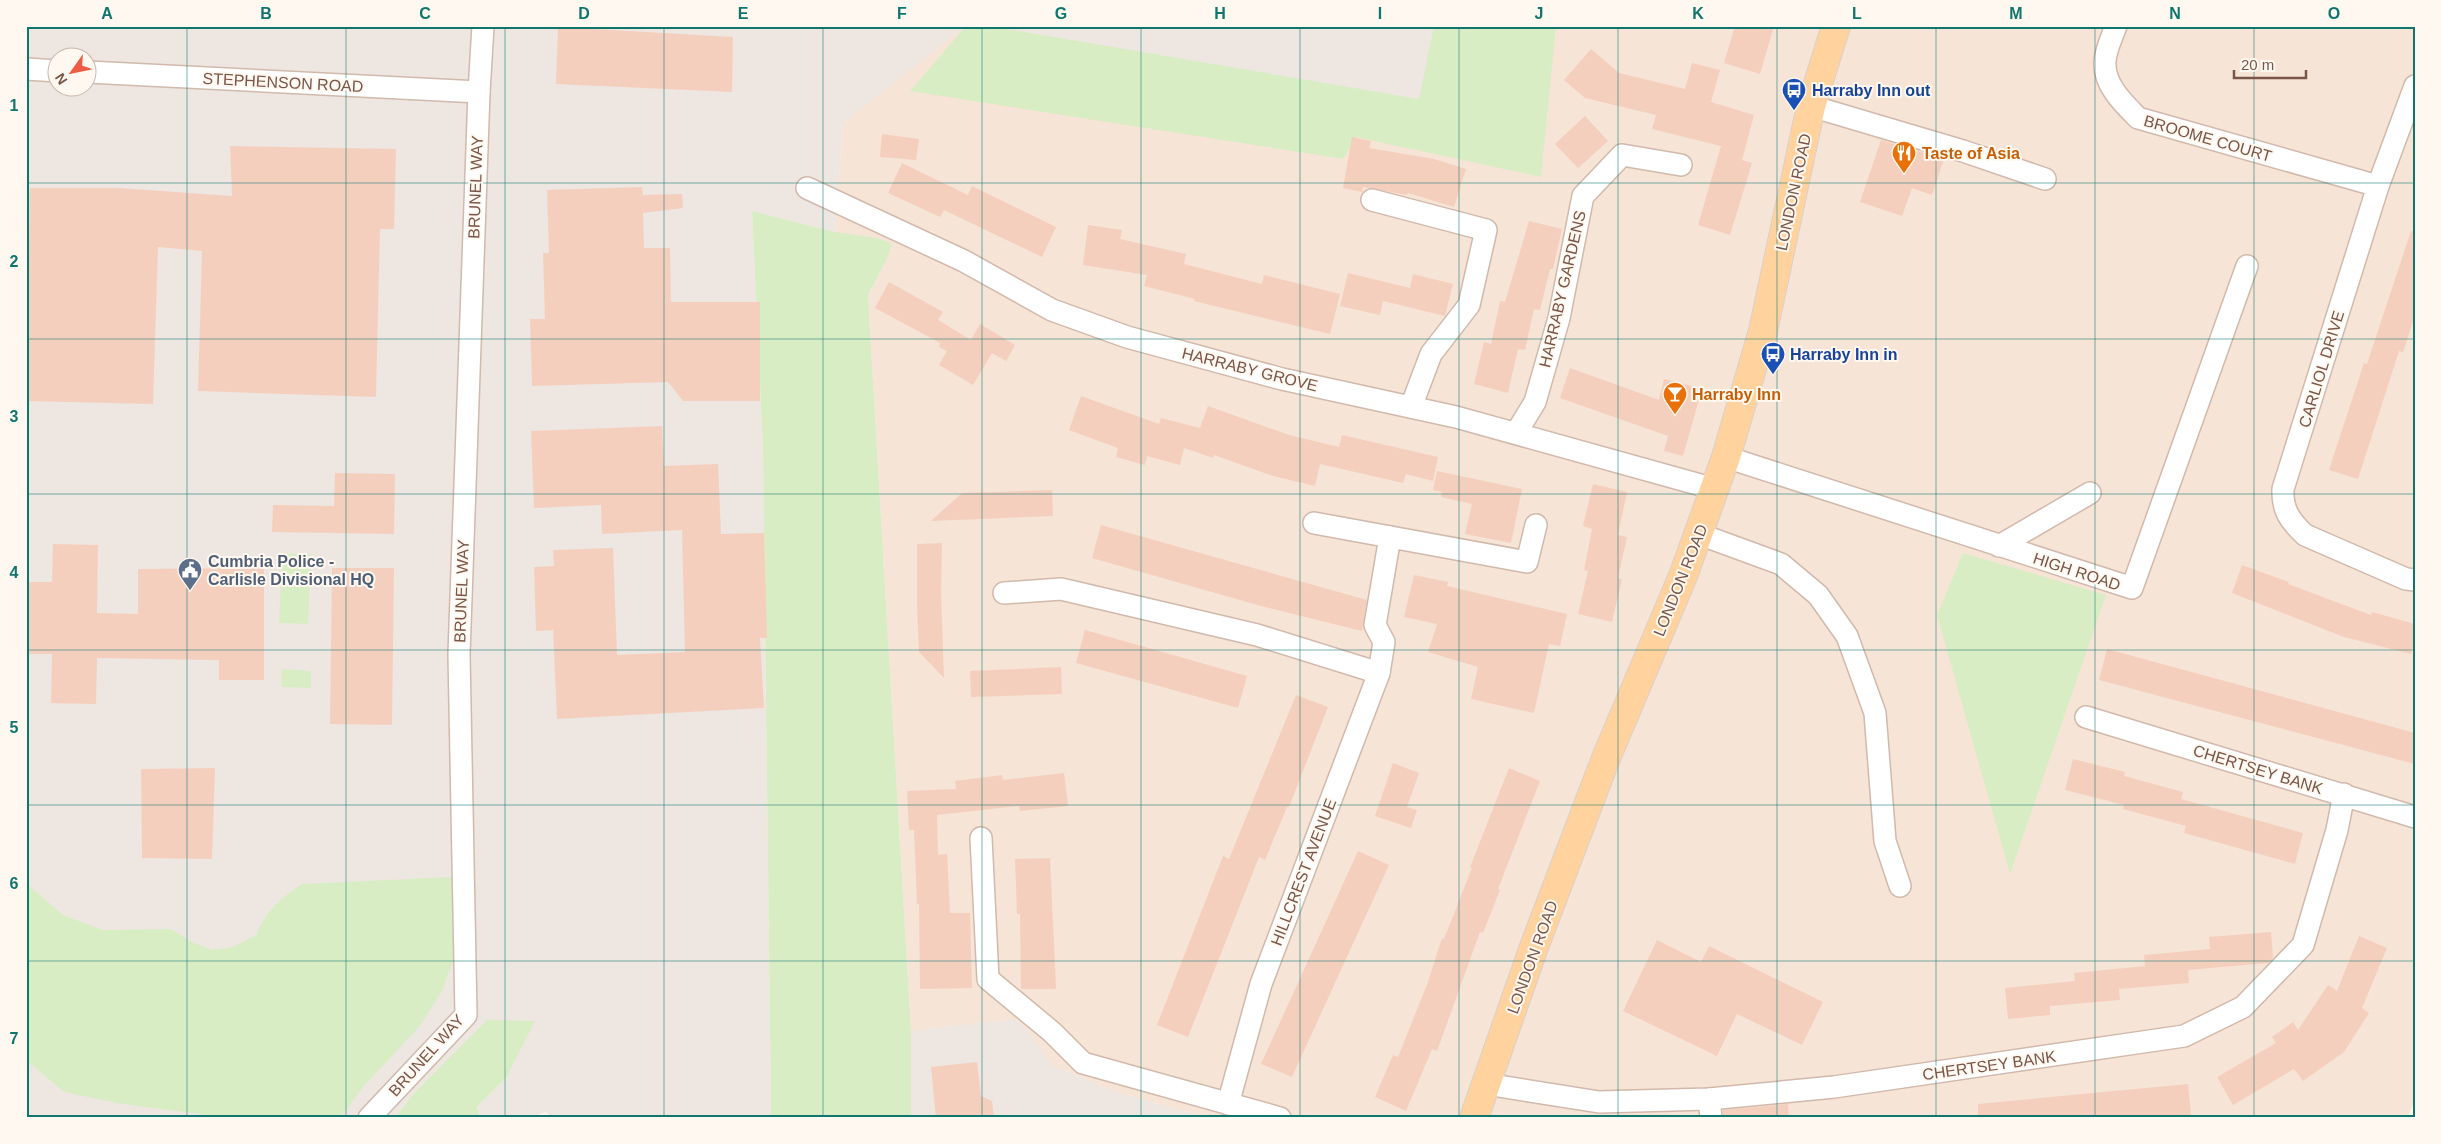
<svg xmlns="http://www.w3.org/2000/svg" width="2441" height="1144" font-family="Helvetica,sans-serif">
	<rect width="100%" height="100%" fill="#fef3e8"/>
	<!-- residential -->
	<path fill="#f6e4d6" d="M965 26H2415V1100L2407 1118H1209L1116 1092 1051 1065 1027 1029 1015 1019 911 1031 868 295 887 259 835 232 843 123Z"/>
	<!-- industrial -->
	<g fill="#eee6e1" fill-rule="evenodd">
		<path d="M26 26H965L843 123 835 232 752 211 763 450 771 1118H554L546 1112 529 1118H480L477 1107 506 1078 488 1020 412 1095 395 1118H26ZM58 58H88V88H58Z"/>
		<path d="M989 26H1434L1419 100Z"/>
		<path d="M1015 1019 1027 1029 1051 1065 1116 1092 1209 1118H911V1031Z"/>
	</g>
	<!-- green -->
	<g fill="#d9edc5">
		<path d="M966 26H989L1419 99 1434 26H1556L1541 177 1356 137 1343 159 910 91Z"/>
		<path d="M26 189 30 191 26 312Z"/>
		<path d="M752 211 835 232 877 238 892 244 887 259 868 295 911 1031V1118H771L763 450Z"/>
		<path d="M282 553 311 554 308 624 279 623Z"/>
		<path d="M1963 553 2106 595 2010 874 1937 615Z"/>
		<path d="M282 669 311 671V688L281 687Z"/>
		<path d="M452 877 453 961 442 991 419 1027 363 1087 340 1118H231L122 1104 64 1092 26 1060V883L63 915 103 930 171 929 192 942 212 950 233 947 256 935C267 910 279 899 302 884Z"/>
		<path d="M487 1020 535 1021 506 1078 477 1107 480 1118H395L412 1095Z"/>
	</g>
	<!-- building -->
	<g fill="#f5cfbe">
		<path d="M1735 26H1774L1760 74 1724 63Z"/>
		<path d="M558 27 733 37 732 92 556 84Z"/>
		<path d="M1591 49 1619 73 1685 89 1692 63 1720 70 1711 102 1754 115 1742 160 1752 163 1730 235 1698 225 1721 146 1652 129 1656 115 1585 98 1564 80Z"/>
		<path d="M1585 116 1608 141 1578 168 1555 144Z"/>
		<path d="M882 134 919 139 916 160 880 157Z"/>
		<path d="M1352 137 1371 141 1369 148 1434 159 1466 169 1454 207 1408 193 1407 195 1363 187 1362 192 1343 188Z"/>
		<path d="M1881 140 1944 159 1932 195 1912 188 1902 216 1860 202Z"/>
		<path d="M230 146 396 149 394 229H380L376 397 198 391 202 251 158 247 153 404 26 401 30 188H118L232 196Z"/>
		<path d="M902 163 968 195 972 186 1056 227 1042 257 944 210 940 217 888 193Z"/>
		<path d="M642 187 643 195 682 194 683 208 643 213 644 248H670L671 302H760V401H683L668 382 532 386 530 319H545L543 253H549L547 190Z"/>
		<path d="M1529 221 1562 229 1553 269H1550L1540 310 1534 309 1525 350 1518 349 1508 393 1474 384 1484 342 1491 344 1500 301 1505 302Z"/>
		<path d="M1088 225 1122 230 1120 239 1186 254 1184 264 1262 284 1264 275 1340 294 1330 334 1194 301 1195 299 1144 286 1147 275 1083 265Z"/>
		<path d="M2411 231 2415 232V315L2403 352 2399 351 2358 479 2329 470 2364 363 2367 364Z"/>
		<path d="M1348 273 1410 288 1413 274 1453 284 1445 316 1383 301 1380 315 1340 306Z"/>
		<path d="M889 282 943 312 938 320 971 340 980 324 1015 345 1006 361 992 353 973 385 939 365 947 351 939 347 940 343 875 308Z"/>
		<path d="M1570 368 1659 400 1664 379 1702 389 1683 456 1664 451 1668 436 1560 398Z"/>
		<path d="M1081 396 1159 424 1161 418 1200 428 1208 406 1289 435 1339 447 1342 435 1438 457 1433 481 1406 474 1403 483 1320 464 1315 486 1273 476 1214 455 1213 458 1184 448 1180 465 1147 456 1145 465 1116 457 1118 448 1069 430Z"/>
		<path d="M662 426 664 466 718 464 721 534 764 533 767 638H760L764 708 557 719 553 630 536 631 534 567 554 566 553 550 613 548 617 655 685 652 682 530 602 534 601 505 534 508 531 431Z"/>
		<path d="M1437 471 1522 489 1511 543 1465 534 1472 504 1441 497 1442 492 1433 490Z"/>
		<path d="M335 473 395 474 394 534 272 532 273 505 334 506Z"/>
		<path d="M1593 484 1627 492 1618 535 1627 537 1618 578 1622 579 1612 622 1578 614 1588 571 1584 570 1592 529 1583 526Z"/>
		<path d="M1052 490 1053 516 931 521 962 493Z"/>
		<path d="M1101 525 1367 600 1362 631 1261 606 1092 558Z"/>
		<path d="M942 543 941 592 944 678 919 652 917 607V544Z"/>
		<path d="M53 544 98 545 97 613 138 614V569L264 568V680H219V660L97 658 96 704 51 703 52 654H26V582H52Z"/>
		<path d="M2242 565 2289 582 2288 584 2371 615 2372 612 2415 624V642L2411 654 2344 637 2232 593Z"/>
		<path d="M332 568H394L392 725 330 724Z"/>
		<path d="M1414 575 1448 582 1447 586 1567 614 1560 646 1549 644 1534 713 1471 699 1478 667 1428 652 1437 624 1404 617Z"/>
		<path d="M1085 630 1247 676 1238 708 1076 663Z"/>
		<path d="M2107 649 2415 733V764L2099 680Z"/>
		<path d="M1061 667 1062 694 971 697 970 671Z"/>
		<path d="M1296 695 1328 707 1289 807H1287L1265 860 1259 857 1188 1037 1157 1025 1223 856 1229 859Z"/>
		<path d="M2073 759 2125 772 2124 776 2183 792 2181 799 2303 833 2295 864 2184 833 2186 826 2123 809 2124 805 2065 790Z"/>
		<path d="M1393 763 1419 773 1407 807 1417 810 1411 828 1375 816Z"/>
		<path d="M215 768 212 859 142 858 141 769Z"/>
		<path d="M1509 768 1540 781 1498 889 1500 890 1483 933 1480 932 1437 1051 1432 1049 1406 1111 1375 1097 1393 1055 1398 1057 1428 982 1442 938 1444 939 1472 868 1470 867Z"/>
		<path d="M1064 773 1068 806 1020 811 1019 806 937 815 938 855 947 854 950 913H970L972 988 920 989 919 904H917L914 830H909L907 791 956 789 955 781 1002 775 1003 780Z"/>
		<path d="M1358 851 1389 865 1292 1077 1261 1064Z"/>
		<path d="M1050 858 1056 989H1021L1020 914H1017L1015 859Z"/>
		<path d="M2271 932 2273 958 2268 963 2188 970 2189 983 2119 989 2120 1000 2050 1006V1015L2008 1019 2005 988 2075 981 2074 973 2145 966 2144 955 2210 949 2209 937Z"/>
		<path d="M2359 936 2387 948 2362 1008 2369 1013 2344 1052 2303 1081 2294 1069 2233 1105 2217 1077 2276 1043 2272 1037 2293 1022 2298 1030 2328 985 2337 991Z"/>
		<path d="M1657 940 1701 962 1709 946 1823 1002 1802 1045 1737 1014 1717 1056 1623 1011Z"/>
		<path d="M977 1062 981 1096 992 1101 994 1118H936L931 1067Z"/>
		<path d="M2188 1084 2191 1115 2157 1118H1978V1104Z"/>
		<path d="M1788 1104 1789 1118H1723V1110Z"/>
	</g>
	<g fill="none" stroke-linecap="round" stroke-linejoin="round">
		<defs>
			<g id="street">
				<path d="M2116 26C2112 37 2106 49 2105 61 2103 84 2123 103 2138 118L2378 186"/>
				<path d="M26 69 58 71"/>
				<path d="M88 72 479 92"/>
				<path d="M2415 86 2378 186 2283 489C2282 510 2290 521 2305 535L2406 579 2415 580"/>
				<path d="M1811 106 1963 151 2045 179"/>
				<path d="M807 188 964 261 1052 310 1127 337 1282 379 1456 417 1715 489"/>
				<path d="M1372 200 1486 230 1469 305 1431 354 1411 407"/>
				<path d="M1516 433 1535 402 1559 318 1583 196 1622 155 1681 165"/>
				<path d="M1726 457 2132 588 2247 266"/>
				<path d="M1314 523 1527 562 1536 525"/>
				<path d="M1699 534 1781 564 1818 595 1847 636 1875 713 1885 841 1900 886"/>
				<path d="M1999 546 2090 493"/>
				<path d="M1004 593 1061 589 1257 635 1379 673"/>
				<path d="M2086 717 2415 817"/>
				<path d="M981 838 988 979 1052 1032 1083 1063 1280 1118"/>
				<path d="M1486 1084 1599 1102 1709 1099 1834 1087 2184 1036 2243 1007 2303 945 2337 830 2344 794"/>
				<path d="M1709 1099 1711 1118"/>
				<path d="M1228 1104 1261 984 1379 673 1384 642 1375 625 1390 537"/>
				<path d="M369 1118 466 1015 459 654 479 92 483 26"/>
			</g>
			<path id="primary" d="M1474 1118 1534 947 1606 758 1683 576 1726 457 1763 331 1811 106 1836 26"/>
		</defs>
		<!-- street casing -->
		<use href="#street" stroke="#d1b9ac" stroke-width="24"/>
		<!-- primary casing -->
		<use href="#primary" stroke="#dad0cc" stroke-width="30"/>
		<!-- street -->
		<use href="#street" stroke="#fff" stroke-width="21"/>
		<!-- primary -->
		<use href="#primary" stroke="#ffd29e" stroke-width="28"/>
	</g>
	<!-- grid -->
	<path fill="none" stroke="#0f766e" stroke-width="1" stroke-opacity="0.55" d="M187 26V1118M346 26V1118M505 26V1118M664 26V1118M823 26V1118M982 26V1118M1141 26V1118M1300 26V1118M1459 26V1118M1618 26V1118M1777 26V1118M1936 26V1118M2095 26V1118M2254 26V1118M26 183H2415M26 339H2415M26 494H2415M26 650H2415M26 805H2415M26 961H2415"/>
	<!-- icons -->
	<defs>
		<symbol id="bus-pin" viewBox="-11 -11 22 30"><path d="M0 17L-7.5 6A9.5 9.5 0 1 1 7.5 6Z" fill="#1a4fb4" stroke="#fff8f0"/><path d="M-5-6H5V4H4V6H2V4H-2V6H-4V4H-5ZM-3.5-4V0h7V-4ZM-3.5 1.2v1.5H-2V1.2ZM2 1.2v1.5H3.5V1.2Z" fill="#fff"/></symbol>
		<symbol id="restaurant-pin" viewBox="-11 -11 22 30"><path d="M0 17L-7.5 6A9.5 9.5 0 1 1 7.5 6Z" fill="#e8710a" stroke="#fff8f0"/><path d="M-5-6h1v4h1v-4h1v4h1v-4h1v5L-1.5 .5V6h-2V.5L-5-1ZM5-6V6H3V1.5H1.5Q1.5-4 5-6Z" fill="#fff"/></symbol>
		<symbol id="bar-pin" viewBox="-11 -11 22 30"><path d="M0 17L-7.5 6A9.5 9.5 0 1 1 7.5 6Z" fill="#e8710a" stroke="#fff8f0"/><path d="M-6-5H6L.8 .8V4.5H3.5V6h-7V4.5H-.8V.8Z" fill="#fff"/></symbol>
		<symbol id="civic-pin" viewBox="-11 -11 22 30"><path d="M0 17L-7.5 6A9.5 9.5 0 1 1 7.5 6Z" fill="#5c6f8a" stroke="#fff8f0"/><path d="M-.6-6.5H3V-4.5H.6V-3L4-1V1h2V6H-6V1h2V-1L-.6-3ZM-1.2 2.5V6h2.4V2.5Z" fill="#fff"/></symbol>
	</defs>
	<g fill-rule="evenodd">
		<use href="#bus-pin" x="1780" y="76" width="28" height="38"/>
		<use href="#restaurant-pin" x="1890" y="139" width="28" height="38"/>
		<use href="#bus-pin" x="1759" y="340" width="28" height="38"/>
		<use href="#bar-pin" x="1661" y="380" width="28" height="38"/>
		<use href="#civic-pin" x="176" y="556" width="28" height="38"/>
	</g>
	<g text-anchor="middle" stroke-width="4" stroke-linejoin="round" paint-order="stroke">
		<!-- street labels -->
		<g font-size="16" fill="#7a5649" stroke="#fff8f0">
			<text transform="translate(283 82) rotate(3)" y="6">STEPHENSON ROAD</text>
			<text transform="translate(2208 138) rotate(16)" y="6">BROOME COURT</text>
			<text transform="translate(475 187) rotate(-88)" y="6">BRUNEL WAY</text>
			<text transform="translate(1793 192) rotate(-78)" y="6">LONDON ROAD</text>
			<text transform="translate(1562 289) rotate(-77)" y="6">HARRABY GARDENS</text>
			<text transform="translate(1250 369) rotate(14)" y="6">HARRABY GROVE</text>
			<text transform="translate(2321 369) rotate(-73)" y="6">CARLIOL DRIVE</text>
			<text transform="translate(2077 571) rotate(18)" y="6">HIGH ROAD</text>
			<text transform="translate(1680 580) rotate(-68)" y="6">LONDON ROAD</text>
			<text transform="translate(461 591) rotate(-88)" y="6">BRUNEL WAY</text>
			<text transform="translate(2258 769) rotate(17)" y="6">CHERTSEY BANK</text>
			<text transform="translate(1303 872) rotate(-69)" y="6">HILLCREST AVENUE</text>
			<text transform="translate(1532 957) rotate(-70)" y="6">LONDON ROAD</text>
			<text transform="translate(426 1055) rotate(-48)" y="6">BRUNEL WAY</text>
			<text transform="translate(1989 1065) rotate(-8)" y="6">CHERTSEY BANK</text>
		</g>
		<!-- transit labels -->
		<g font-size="16" font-weight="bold" fill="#164399" stroke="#fff8f0" text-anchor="start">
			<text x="1812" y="96">Harraby Inn out</text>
			<text x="1790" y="360">Harraby Inn in</text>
		</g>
		<!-- food labels -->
		<g font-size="16" font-weight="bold" fill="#c56008" stroke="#fff8f0" text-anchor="start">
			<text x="1922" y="159">Taste of Asia</text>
			<text x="1692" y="400">Harraby Inn</text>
		</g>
		<!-- service labels -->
		<g font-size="16" font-weight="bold" fill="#4e5e75" stroke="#fff8f0" text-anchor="start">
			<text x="208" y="567">Cumbria Police -<tspan x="208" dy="18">Carlisle Divisional HQ</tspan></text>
		</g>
	</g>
	<!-- border -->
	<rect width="2441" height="1144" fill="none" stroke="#fff8f0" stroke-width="55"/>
	<!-- north arrow -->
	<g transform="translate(72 72) rotate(237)"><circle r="24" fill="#fff8f0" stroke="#cab7ad"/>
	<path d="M0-4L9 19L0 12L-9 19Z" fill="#ef5c46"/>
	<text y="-8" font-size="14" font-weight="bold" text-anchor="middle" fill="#7a5649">N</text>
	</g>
	<!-- scale -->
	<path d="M2234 70v8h72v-8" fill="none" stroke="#7a5649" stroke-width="2.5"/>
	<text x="2241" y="70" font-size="15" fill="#7a5649" stroke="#fff8f0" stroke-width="4" paint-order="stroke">20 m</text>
	<rect x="28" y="28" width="2386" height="1088" fill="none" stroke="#0f766e" stroke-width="2"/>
	<g font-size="16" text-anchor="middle" font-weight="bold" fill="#0f766e">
		<text x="107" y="19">A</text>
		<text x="266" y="19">B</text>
		<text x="425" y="19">C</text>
		<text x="584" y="19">D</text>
		<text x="743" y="19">E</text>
		<text x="902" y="19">F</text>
		<text x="1061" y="19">G</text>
		<text x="1220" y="19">H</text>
		<text x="1380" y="19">I</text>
		<text x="1539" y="19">J</text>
		<text x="1698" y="19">K</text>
		<text x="1857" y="19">L</text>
		<text x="2016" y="19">M</text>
		<text x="2175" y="19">N</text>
		<text x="2334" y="19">O</text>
		<text x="14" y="111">1</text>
		<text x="14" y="267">2</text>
		<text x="14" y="422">3</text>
		<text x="14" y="578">4</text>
		<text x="14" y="733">5</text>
		<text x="14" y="889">6</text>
		<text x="14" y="1044">7</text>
	</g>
</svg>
